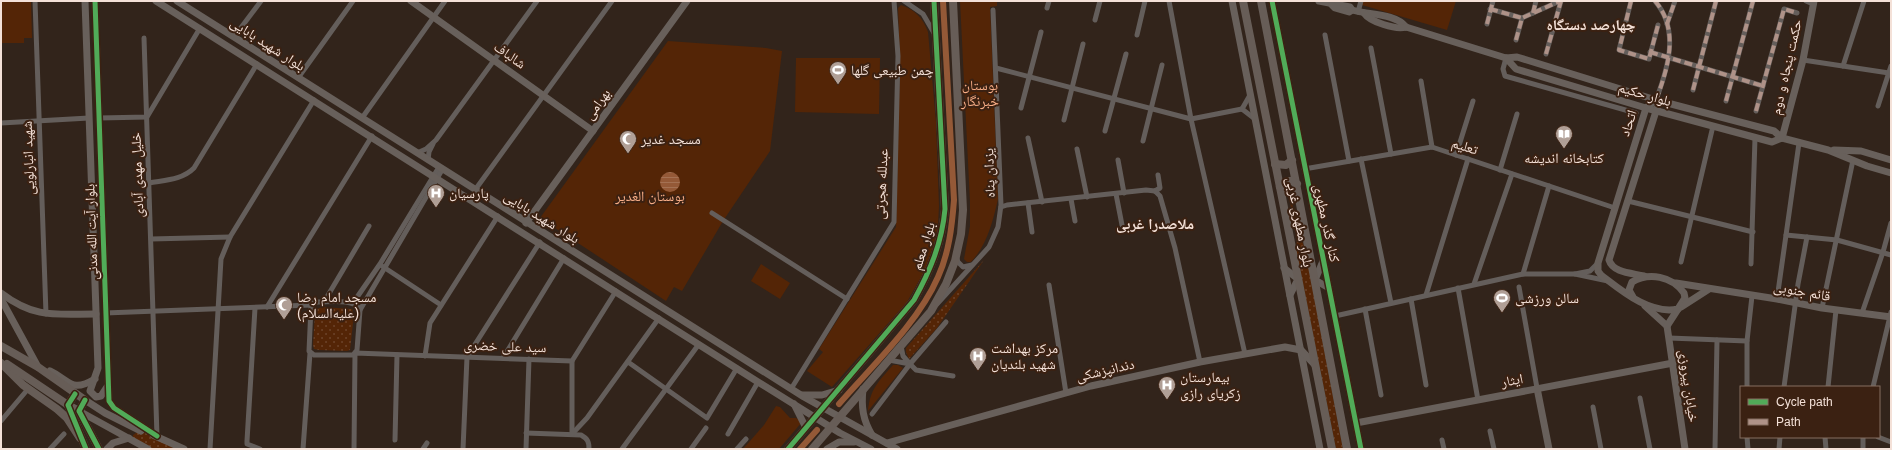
<svg xmlns="http://www.w3.org/2000/svg" width="1892" height="450" font-family="Helvetica,'Noto Naskh Arabic',sans-serif">
	<defs>
		<pattern id="grass-dots" width="8" height="8" patternUnits="userSpaceOnUse"><rect width="8" height="8" fill="#542506"/><path d="M2 2h.1M6 6h.1" fill="none" stroke="#6d442a" stroke-width="1.8" stroke-linecap="round"/></pattern>
		<pattern id="water-rules" width="6" height="5" patternUnits="userSpaceOnUse"><rect width="6" height="5" fill="#945937"/><path d="M0 2.5h6" fill="none" stroke="#a47153"/></pattern>
	</defs>
	<rect width="100%" height="100%" fill="#32241b"/>
	<!-- grass -->
	<g fill="url(#grass-dots)">
		<path d="M1288 186 1300 237 1305 248 1343 449H1336L1296 250 1297 238 1287 187Z"/>
		<path d="M984 260 937 328 909 359 906 352V348Z"/>
		<path d="M322 307 352 309 354 314 350 350 347 351 319 350 314 349 313 345 315 313 317 309Z"/>
		<path d="M143 432 157 436 184 449H148L133 439V435L136 433Z"/>
	</g>
	<!-- park -->
	<g fill="#542506">
		<path d="M1 1H31L32 38H24V43H1Z"/>
		<path d="M960 1H997V6L990 7 998 199C993 221 987 245 971 262H967L964 259 970 226V202Z"/>
		<path d="M1363 1H1456L1447 30 1362 5Z"/>
		<path d="M901 5C915 10 923 18 928 32L936 122 939 206 938 226 934 244 924 272 907 302 832 387 807 371 823 352 819 349 896 227 900 62 898 8Z"/>
		<path d="M668 41 766 48 782 51 770 151 723 221 682 291 674 287 666 301 540 218Z"/>
		<path d="M796 58H880L879 114 795 112Z"/>
		<path d="M761 264 790 283 780 299 751 281Z"/>
		<path d="M893 365H898L903 368 868 411C870 389 878 382 893 365Z"/>
		<path d="M776 406 780 407 790 418H796L802 422 779 449H743L764 425Z"/>
	</g>
	<!-- water -->
	<circle fill="url(#water-rules)" cx="670" cy="182" r="10"/>
	<g fill="none" stroke-linecap="round" stroke-linejoin="round">
		<!-- canal -->
		<g stroke="#945937" stroke-width="6">
			<path d="M839 404C872 366 918 323 938 277 949 253 952 226 954 200L943 1"/>
			<path d="M800 449 817 430"/>
		</g>
		<!-- street -->
		<g stroke="#645e5b" stroke-width="5">
			<path d="M35 1 46 314"/>
			<path d="M904 1 923 14 934 33"/>
			<path d="M1169 1 1191 119 1245 354"/>
			<path d="M1631 1 1619 50 1649 59 1658 25"/>
			<path d="M1655 1C1680 30 1668 68 1656 100"/>
			<path d="M1806 1 1813 4"/>
			<path d="M1047 8 1049 1"/>
			<path d="M1490 9 1522 18"/>
			<path d="M1358 12 1361 1"/>
			<path d="M1533 13 1536 1"/>
			<path d="M1095 20 1100 1"/>
			<path d="M1487 24 1493 1"/>
			<path d="M1667 24 1675 1"/>
			<path d="M1137 35 1145 1"/>
			<path d="M1325 35 1349 161"/>
			<path d="M234 37 261 1"/>
			<path d="M144 38 157 436"/>
			<path d="M1516 40 1522 18 1560 1"/>
			<path d="M1371 48 1391 154"/>
			<path d="M1650 52 1763 86"/>
			<path d="M1546 54 1561 1"/>
			<path d="M1506 58 1503 69 1505 76 1636 113"/>
			<path d="M1803 60 1889 73"/>
			<path d="M1843 66 1864 1"/>
			<path d="M996 68 1191 119 1242 109"/>
			<path d="M298 78 353 1"/>
			<path d="M1421 81 1432 147"/>
			<path d="M1693 90 1716 1"/>
			<path d="M1726 101 1753 1"/>
			<path d="M1878 106 1891 66"/>
			<path d="M1021 108 1041 32"/>
			<path d="M1242 109 1250 95"/>
			<path d="M1242 109 1255 119"/>
			<path d="M1756 111 1784 9 1797 13"/>
			<path d="M99 118 147 117 200 28"/>
			<path d="M362 118 445 1"/>
			<path d="M1064 120 1083 44"/>
			<path d="M1 123 89 118"/>
			<path d="M1105 131 1126 54"/>
			<path d="M1028 138 1042 202"/>
			<path d="M1143 141 1162 65"/>
			<path d="M1077 149 1087 197"/>
			<path d="M417 153 426 149 436 140 537 1"/>
			<path d="M1456 155 1473 101"/>
			<path d="M1361 159 1391 303"/>
			<path d="M428 160 429 152 433 144"/>
			<path d="M1118 160 1124 193"/>
			<path d="M1304 169 1432 147 1615 208"/>
			<path d="M1500 170 1517 114"/>
			<path d="M149 183C165 180 182 180 194 168L257 64"/>
			<path d="M475 190 612 1"/>
			<path d="M1155 191 1160 196 1175 248 1200 362"/>
			<path d="M1155 191 1160 188 1158 175"/>
			<path d="M1116 194 1122 225"/>
			<path d="M1071 199 1075 221"/>
			<path d="M1628 201 1753 232"/>
			<path d="M1028 203 1032 232"/>
			<path d="M1001 207 1007 205 1146 190 1155 191"/>
			<path d="M712 213 847 299"/>
			<path d="M1786 235 1837 240 1891 255"/>
			<path d="M151 239 230 237"/>
			<path d="M956 256 958 262 963 267 972 265"/>
			<path d="M1681 262 1713 126"/>
			<path d="M1598 263 1590 271 1575 274 1608 281"/>
			<path d="M1751 264 1755 138"/>
			<path d="M382 266 441 305"/>
			<path d="M1523 274 1549 186"/>
			<path d="M1474 284 1512 174"/>
			<path d="M1049 285 1066 393"/>
			<path d="M1519 287 1537 388"/>
			<path d="M1458 288 1478 400"/>
			<path d="M1426 295 1468 159"/>
			<path d="M1411 299 1426 385"/>
			<path d="M1777 299 1799 143"/>
			<path d="M318 302C329 302 355 298 360 310L357 350 353 355H314L309 351 311 307 313 303Z"/>
			<path d="M324 302 369 226"/>
			<path d="M353 303 380 264 439 167"/>
			<path d="M937 304 989 247 998 227 1001 205 993 10"/>
			<path d="M267 307 372 136"/>
			<path d="M255 308 247 441V444L260 449"/>
			<path d="M1822 308 1853 160"/>
			<path d="M1365 309 1381 395"/>
			<path d="M360 310 442 170"/>
			<path d="M105 313 311 305"/>
			<path d="M1862 313 1883 252 1891 223"/>
			<path d="M1335 316 1523 274H1575"/>
			<path d="M1669 338 1747 341"/>
			<path d="M425 356 430 323 498 216"/>
			<path d="M503 358 564 258"/>
			<path d="M889 360 910 364 903 356 901 346"/>
			<path d="M628 362 707 418 737 368"/>
			<path d="M910 364 916 370 953 376"/>
			<path d="M1747 387V341L1752 296"/>
			<path d="M1784 387 1798 284 1807 237"/>
			<path d="M1828 387 1836 310"/>
			<path d="M1873 387 1891 312"/>
			<path d="M791 389 894 222 898 56 894 1"/>
			<path d="M1640 398 1650 449"/>
			<path d="M1593 407 1601 449"/>
			<path d="M872 414 910 364 946 322"/>
			<path d="M1 421 28 389"/>
			<path d="M1490 431 1494 449"/>
			<path d="M526 433 581 435C588 439 589 442 589 449"/>
			<path d="M572 434 587 418 659 318"/>
			<path d="M572 434V361"/>
			<path d="M728 434 758 382"/>
			<path d="M1747 437 1748 449"/>
			<path d="M1825 437 1826 449"/>
			<path d="M1878 437 1891 442"/>
			<path d="M395 440 397 355"/>
			<path d="M1442 440 1444 449"/>
			<path d="M50 449 64 434"/>
			<path d="M210 449 221 259 230 237 314 100"/>
			<path d="M303 449 310 353"/>
			<path d="M354 449 355 353 572 361 616 291"/>
			<path d="M423 449 427 443"/>
			<path d="M463 449 467 357 540 242"/>
			<path d="M526 449 529 359"/>
			<path d="M622 449 699 344"/>
			<path d="M691 449 706 428"/>
			<path d="M737 449 746 439"/>
			<path d="M1715 449 1717 340"/>
			<path d="M1779 449 1780 437"/>
			<path d="M1863 449V437"/>
		</g>
		<!-- secondary -->
		<g stroke="#68605b" stroke-width="7">
			<path d="M85 1 98 368 90 391 96 397 101 396 107 387"/>
			<path d="M95 1 109 401 114 408 157 436"/>
			<path d="M156 1 758 382 840 433 871 449"/>
			<path d="M177 1 804 397 897 449"/>
			<path d="M411 1 593 131"/>
			<path d="M1232 1 1320 449"/>
			<path d="M1272 1 1361 449"/>
			<path d="M1319 1 1350 7 1352 10C1369 15 1395 13 1406 27"/>
			<path d="M1332 5 1335 8 1349 12 1352 10"/>
			<path d="M1364 13C1370 22 1396 30 1406 27L1506 58 1517 57 1656 100 1774 131 1782 138 1828 150 1867 166 1891 173"/>
			<path d="M1506 58 1516 69 1646 108 1772 142 1782 138"/>
			<path d="M1782 138 1803 60 1814 1"/>
			<path d="M1834 150 1861 151 1891 160"/>
			<path d="M526 223 687 1"/>
			<path d="M1323 261 1315 280 1329 288"/>
			<path d="M1284 268 1298 279 1290 295"/>
			<path d="M1644 276C1632 273 1613 273 1609 260L1657 108"/>
			<path d="M1676 283 1777 299 1822 308 1891 317"/>
			<path d="M1 293C35 319 56 314 96 314"/>
			<path d="M1633 297 1629 290 1632 282C1649 272 1672 276 1684 293L1685 298 1678 309C1650 315 1622 291 1601 275L1598 271V263L1646 108 1656 100"/>
			<path d="M1 299 38 367"/>
			<path d="M1645 306 1667 326 1685 449"/>
			<path d="M1681 307 1709 289"/>
			<path d="M1667 326 1678 309"/>
			<path d="M50 371C71 381 71 393 95 379"/>
			<path d="M1537 388 1549 449"/>
			<path d="M863 389C861 407 863 420 872 435"/>
			<path d="M802 395H822L839 390"/>
			<path d="M85 400 105 413 141 431"/>
			<path d="M794 404 806 428"/>
			<path d="M79 411 148 449"/>
			<path d="M1356 423 1673 363"/>
			<path d="M153 435 184 449"/>
			<path d="M887 443 1091 386 1200 362 1285 347 1301 350 1315 365"/>
			<path d="M107 449 113 443 129 438"/>
			<path d="M827 449 839 442H854"/>
		</g>
		<!-- primary -->
		<g stroke="#675d57" stroke-width="8">
			<path d="M1243 1 1332 449"/>
			<path d="M1261 1 1347 449"/>
			<path d="M1275 164 1286 165 1292 160"/>
			<path d="M1280 187 1287 181H1292L1297 184"/>
			<path d="M1 346 38 367 85 400 79 411 99 449"/>
			<path d="M1 363 23 385 57 409 67 418 80 438"/>
			<path d="M7 364 68 405 79 411"/>
			<path d="M75 394 68 405 86 449"/>
			<path d="M788 449 914 300C930 271 942 243 945 209L934 1"/>
			<path d="M812 449 931 311 946 284 955 261 961 234 963 210 953 1"/>
		</g>
		<!-- quiet -->
		<g stroke="#af9288" stroke-width="4" stroke-dasharray="8 4" stroke-linecap="butt">
			<path d="M1631 1 1619 50 1649 59 1658 25"/>
			<path d="M1655 1C1680 30 1668 68 1656 100"/>
			<path d="M1490 9 1522 18"/>
			<path d="M1533 13 1536 1"/>
			<path d="M1487 24 1493 1"/>
			<path d="M1667 24 1675 1"/>
			<path d="M1516 40 1522 18 1560 1"/>
			<path d="M1650 52 1763 86"/>
			<path d="M1546 54 1561 1"/>
			<path d="M1693 90 1716 1"/>
			<path d="M1726 101 1753 1"/>
			<path d="M1756 111 1784 9 1797 13"/>
		</g>
		<defs>
			<g id="cycleway">
				<path d="M95 1 109 401 114 408 157 436"/>
				<path d="M1272 1 1361 449"/>
				<path d="M75 394 68 405 86 449"/>
				<path d="M85 400 79 411 99 449"/>
				<path d="M788 449 914 300C930 271 942 243 945 209L934 1"/>
			</g>
		</defs>
		<!-- cycleway casing -->
		<use href="#cycleway" stroke="#3b2112" stroke-width="8"/>
		<!-- cycleway -->
		<use href="#cycleway" stroke="#51ab58" stroke-width="5"/>
	</g>
	<!-- icons -->
	<defs>
		<symbol id="stadium-pin" viewBox="-11 -11 22 30"><path d="M0 17L-7.5 6A9.5 9.5 0 1 1 7.5 6Z" fill="#b09f96" stroke="#3b2112"/><path d="M0-5a6.5 5 0 1 0 0 10a6.5 5 0 1 0 0-10ZM-3.5-1.8h7v3.6h-7Z" fill="#fff"/></symbol>
		<symbol id="library-pin" viewBox="-11 -11 22 30"><path d="M0 17L-7.5 6A9.5 9.5 0 1 1 7.5 6Z" fill="#b09f96" stroke="#3b2112"/><path d="M-6-4Q-3-5.5-.7-3.5V5Q-3 3-6 4ZM6-4Q3-5.5 .7-3.5V5Q3 3 6 4Z" fill="#fff"/></symbol>
		<symbol id="mosque-pin" viewBox="-11 -11 22 30"><path d="M0 17L-7.5 6A9.5 9.5 0 1 1 7.5 6Z" fill="#b09f96" stroke="#3b2112"/><path d="M3.5-4.9A6 6 0 1 0 3.5 4.9A5 5 0 1 1 3.5-4.9Z" fill="#fff"/></symbol>
		<symbol id="hospital-pin" viewBox="-11 -11 22 30"><path d="M0 17L-7.5 6A9.5 9.5 0 1 1 7.5 6Z" fill="#b09f96" stroke="#3b2112"/><path d="M-5-5h3v3.5h4V-5h3V5h-3V1.5h-4V5h-3Z" fill="#fff"/></symbol>
	</defs>
	<g fill-rule="evenodd">
		<use href="#stadium-pin" x="828" y="60" width="20" height="27"/>
		<use href="#library-pin" x="1554" y="124" width="20" height="27"/>
		<use href="#mosque-pin" x="618" y="129" width="20" height="27"/>
		<use href="#hospital-pin" x="426" y="183" width="20" height="27"/>
		<use href="#stadium-pin" x="1492" y="288" width="20" height="27"/>
		<use href="#mosque-pin" x="274" y="295" width="20" height="27"/>
		<use href="#hospital-pin" x="968" y="346" width="20" height="27"/>
		<use href="#hospital-pin" x="1157" y="375" width="20" height="27"/>
	</g>
	<g text-anchor="middle" stroke-width="4" stroke-linejoin="round" paint-order="stroke">
		<!-- street labels -->
		<g font-size="14" fill="#f4e1d8" stroke="#3b2112">
			<text transform="translate(268 44) rotate(33)" y="5">بلوار شهید بابایی</text>
			<text transform="translate(510 55) rotate(35)" y="5">شالباف</text>
			<text transform="translate(1786 67) rotate(-77)" y="5">حکمت پنجاه و دوم</text>
			<text transform="translate(1645 94) rotate(16)" y="5">بلوار حکیم</text>
			<text transform="translate(597 104) rotate(-54)" y="5">بهرامی</text>
			<text transform="translate(1628 123) rotate(-72)" y="5">اتحاد</text>
			<text transform="translate(1465 146) rotate(18)" y="5">تعلیم</text>
			<text transform="translate(28 158) rotate(-92)" y="5">شهید انبارلویی</text>
			<text transform="translate(989 173) rotate(-92)" y="5">یزدان پناه</text>
			<text transform="translate(137 175) rotate(-92)" y="5">خلیل مهدی آبادی</text>
			<text transform="translate(881 184) rotate(-87)" y="5">عبدلله هجرتی</text>
			<text transform="translate(542 217) rotate(32)" y="5">بلوار شهید بابایی</text>
			<text transform="translate(1300 222) rotate(79)" y="5">بلوار مطهری غربی</text>
			<text transform="translate(1327 223) rotate(78)" y="5">کنار گذر مطهری</text>
			<text transform="translate(91 232) rotate(-92)" y="5">بلوار آیت الله مدنی</text>
			<text transform="translate(923 246) rotate(-73)" y="5">بلوار معلم</text>
			<text transform="translate(1802 291) rotate(10)" y="5">قائم جنوبی</text>
			<text transform="translate(505 346) rotate(2)" y="5">سید علی خضری</text>
			<text transform="translate(1105 370) rotate(-13)" y="5">دندانپزشکی</text>
			<text transform="translate(1512 380) rotate(-11)" y="5">ایثار</text>
			<text transform="translate(1689 386) rotate(82)" y="5">خیابان پیروزی</text>
		</g>
		<!-- poi labels -->
		<g font-size="14" fill="#f4e1d8" stroke="#3b2112" text-anchor="start">
			<text x="851" y="75">چمن طبیعی گلها</text>
			<text x="641" y="144">مسجد غدیر</text>
			<text x="1564" y="163" text-anchor="middle">کتابخانه اندیشه</text>
			<text x="449" y="198">پارسیان</text>
			<text x="297" y="302">مسجد امام رضا<tspan x="297" dy="16">(علیه‌السلام)</tspan></text>
			<text x="1515" y="303">سالن ورزشی</text>
			<text x="991" y="353">مرکز بهداشت<tspan x="991" dy="16">شهید بلندیان</tspan></text>
			<text x="1180" y="382">بیمارستان<tspan x="1180" dy="16">زکریای رازی</tspan></text>
		</g>
		<!-- park labels -->
		<g font-size="14" fill="#f9ae87" stroke="#3b2112">
			<text x="980" y="90">بوستان<tspan x="980" dy="16">خبرنگار</tspan></text>
			<text x="650" y="201">بوستان الغدیر</text>
		</g>
		<!-- neighbourhood labels -->
		<g font-size="15" font-weight="bold" fill="#f4e1d8" stroke="#3b2112">
			<text x="1591" y="30">چهارصد دستگاه</text>
			<text x="1155" y="229">ملاصدرا غربی</text>
		</g>
	</g>
	<!-- border -->
	<rect width="1892" height="450" fill="none" stroke="#f4e1d8" stroke-width="4"/>
	<!-- legend -->
	<rect x="1740" y="386" width="140" height="52" fill="#3b2112" stroke="#856e61"/>
	<rect x="1748" y="399" width="20" height="6" fill="#51ab58" stroke="#856e61"/>
	<text x="1776" y="406" font-size="12" fill="#f4e1d8">Cycle path</text>
	<rect x="1748" y="419" width="20" height="6" fill="#af9288" stroke="#856e61"/>
	<text x="1776" y="426" font-size="12" fill="#f4e1d8">Path</text>
</svg>
